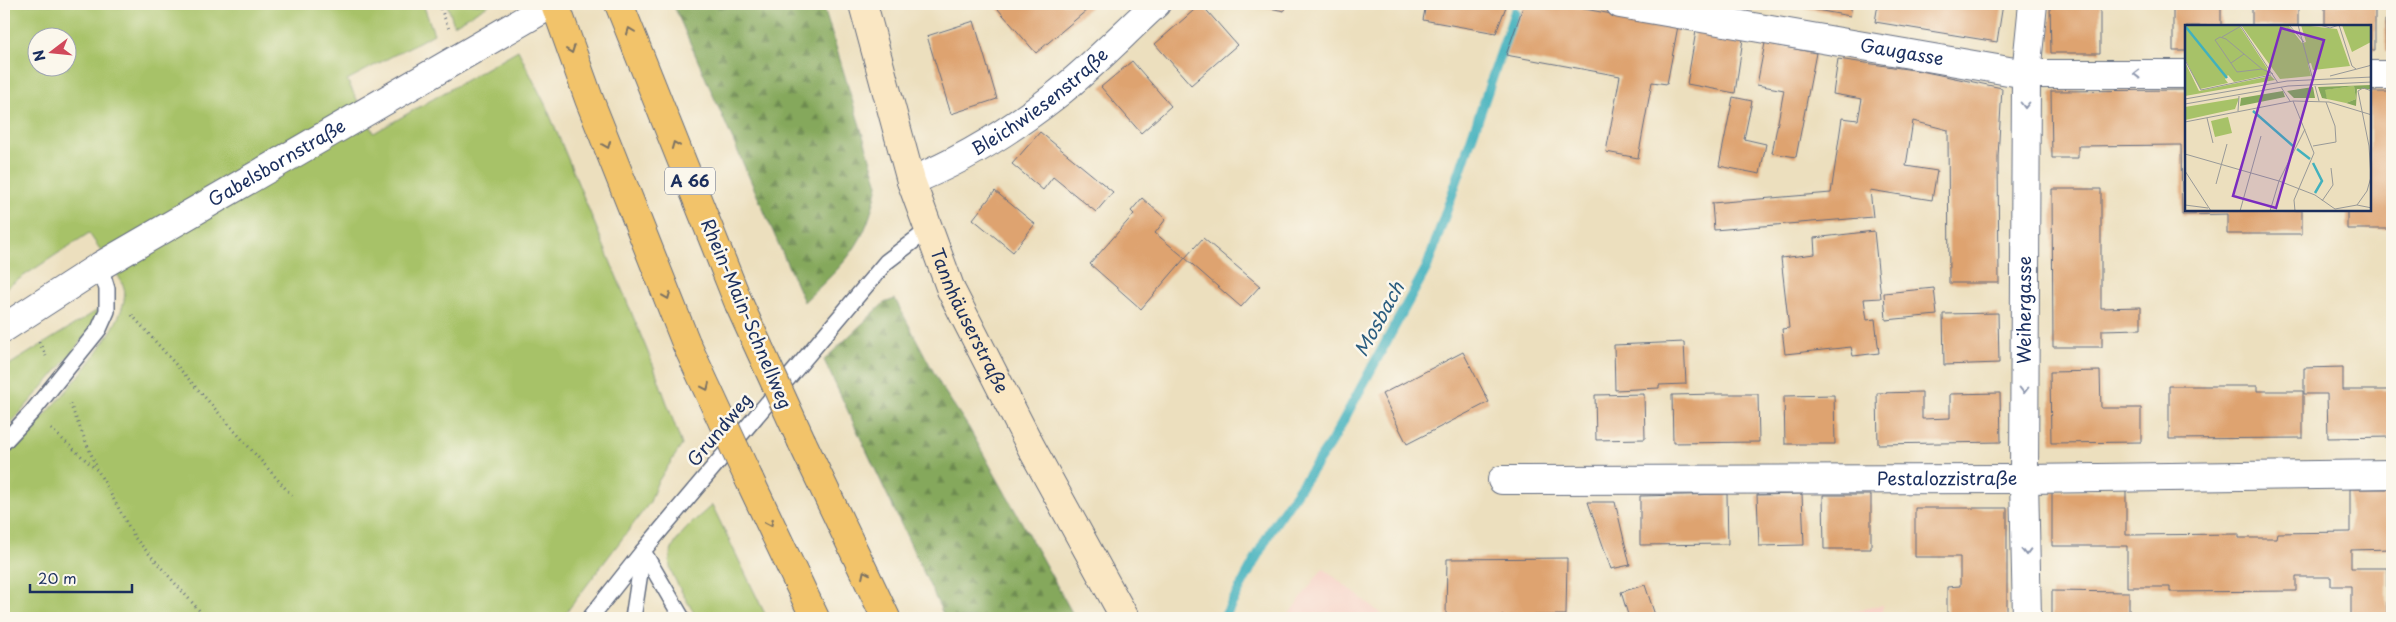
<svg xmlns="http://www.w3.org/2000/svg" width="2396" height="622" font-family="'Playpen Sans',sans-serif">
	<defs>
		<pattern id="forest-firs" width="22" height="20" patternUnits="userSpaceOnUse" patternTransform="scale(1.25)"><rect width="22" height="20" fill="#85a85c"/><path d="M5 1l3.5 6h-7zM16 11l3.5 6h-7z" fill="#6c894f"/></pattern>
	</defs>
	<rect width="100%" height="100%" fill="#fbf7ec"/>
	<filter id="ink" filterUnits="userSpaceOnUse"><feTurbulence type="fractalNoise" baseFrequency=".02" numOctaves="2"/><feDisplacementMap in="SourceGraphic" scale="10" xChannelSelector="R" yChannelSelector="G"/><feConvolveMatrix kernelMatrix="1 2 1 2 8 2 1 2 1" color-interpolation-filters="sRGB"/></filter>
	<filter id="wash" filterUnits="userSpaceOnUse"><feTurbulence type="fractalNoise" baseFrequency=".0096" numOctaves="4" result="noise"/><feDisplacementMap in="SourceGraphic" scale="20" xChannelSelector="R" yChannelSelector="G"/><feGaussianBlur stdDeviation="1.12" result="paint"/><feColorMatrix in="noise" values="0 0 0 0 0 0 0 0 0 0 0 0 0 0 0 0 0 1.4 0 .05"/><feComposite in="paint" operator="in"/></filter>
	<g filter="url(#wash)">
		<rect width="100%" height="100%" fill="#ecdfbe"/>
		<!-- built -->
		<g fill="#f7d1c6">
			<path d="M1323 568 1386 618H1286Z"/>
			<path d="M1883 605V618H1818Z"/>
		</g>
		<!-- green -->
		<g fill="#a7c268" stroke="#617863" fill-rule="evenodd">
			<path d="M4 4H423L434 34 347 80 374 133 518 50 546 106 654 367 682 445 657 483 650 502 562 618H4V459C31 430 134 327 124 288 121 276 97 246 89 233L4 289ZM38 38H68V68H38Z"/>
			<path d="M447 4H490L454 25Z"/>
			<path d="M98 310V319L63 364 4 431V368Z"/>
			<path d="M712 505 767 618H697C690 606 673 579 670 567 665 542 696 520 712 505Z"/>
		</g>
		<!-- forest -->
		<g fill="url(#forest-firs)" stroke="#506c5d">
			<path d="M673 4H823L878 185C874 204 868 227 857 244 844 266 822 284 804 302Z"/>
			<path d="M895 299 941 386 969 428 1075 618H945L824 360 884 303Z"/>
		</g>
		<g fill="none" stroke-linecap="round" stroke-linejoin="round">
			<!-- stream -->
			<path stroke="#42b1bd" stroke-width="10" d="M1224 618 1272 528 1332 441 1427 267 1515 12"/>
		</g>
		<g id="blocks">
			<!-- building -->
			<g fill="#dea370">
				<path d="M1002 4H1094L1036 53 997 8Z"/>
				<path d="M1201 4 1237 45 1191 85 1155 44Z"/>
				<path d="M1251 4H1285L1284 11Z"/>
				<path d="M1426 4H1507L1496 33 1423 20Z"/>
				<path d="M1524 4H1557L1678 26 1667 84 1652 82 1638 158 1606 152 1620 76 1506 55Z"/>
				<path d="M1806 4H1852L1850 16 1805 8Z"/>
				<path d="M1878 4H2003L1997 42 1875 22Z"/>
				<path d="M2173 4H2221V26H2186V51H2173Z"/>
				<rect x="2252" y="4" width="46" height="22"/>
				<path d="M2325 4H2375V50H2370V26H2325Z"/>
				<path d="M2050 5H2100V53H2051Z"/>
				<path d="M2385 20H2392V51L2386 52Z"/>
				<path d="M974 21 997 99 951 114 927 36Z"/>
				<path d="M1696 31 1743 39 1735 93 1687 84Z"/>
				<path d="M1765 43 1816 53 1796 157 1772 153 1784 90 1757 85Z"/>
				<path d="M1838 59 1921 71 2002 88 1998 157 1999 283H1949L1948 130 1913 121 1906 166 1937 171 1932 200 1870 190 1873 217 1714 230 1712 203 1831 193 1842 118 1858 120 1862 99 1833 94Z"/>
				<path d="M1132 61 1171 106 1141 133 1101 87Z"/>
				<path d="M2186 90V210H2302V234H2227V214L2182 215 2181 145 2078 146V158H2052L2051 91Z"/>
				<path d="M2370 92H2392V229H2347V210H2370Z"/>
				<path d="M1733 97 1752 101 1744 139 1766 144 1760 174 1719 166Z"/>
				<path d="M1040 132 1113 192 1096 212 1053 177 1043 190 1012 164Z"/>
				<path d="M2052 189H2101V308L2141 307V329L2102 330V347H2053Z"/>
				<path d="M995 191 1035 224 1013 252 973 219Z"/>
				<path d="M1142 198 1166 219 1155 233 1185 258 1141 309 1090 264 1134 214 1131 211Z"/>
				<path d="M1874 231 1881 298 1864 299 1867 320 1875 319 1879 353 1853 356 1851 347 1785 354 1782 329 1789 328 1781 258 1815 254 1814 238Z"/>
				<path d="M1203 238 1260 286 1241 307 1185 258Z"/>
				<path d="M1934 288 1937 315 1886 320 1884 293Z"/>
				<path d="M1998 313 1999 363 1944 365 1943 314Z"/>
				<path d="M1684 342 1686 384 1659 385V388L1615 390 1614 345Z"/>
				<path d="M1463 352 1489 402 1407 444 1382 394Z"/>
				<path d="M2343 367V390H2392V437L2328 438 2327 394H2304V368Z"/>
				<path d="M2100 371 2101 408H2141V442L2051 443 2050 372Z"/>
				<path d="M2169 386H2257V391H2303V438L2169 439Z"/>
				<path d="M1922 392V419L1950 418V394L2000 393 2001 442 1878 444 1877 393Z"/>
				<path d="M1644 394 1645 439 1596 440 1595 395Z"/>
				<path d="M1716 394H1758L1759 442 1673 443 1672 395Z"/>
				<path d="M1834 395 1835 444H1785L1784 396Z"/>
				<path d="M2350 489H2392V549L2351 550V568H2387V618H2351V586H2331V577H2296V591L2170 592V587H2127V546H2052V492L2126 491V535L2239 534V538H2276L2277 533 2350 532Z"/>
				<path d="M1727 494 1728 544 1640 545V496Z"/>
				<path d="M1802 494 1804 545 1759 546 1757 495Z"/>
				<path d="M1823 495H1871V549H1824Z"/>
				<path d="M1588 502H1615L1630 565 1611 569Z"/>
				<path d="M1915 508H2007V618H1947V587L1960 586V557H1915Z"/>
				<path d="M1567 558 1566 615 1446 616 1447 559Z"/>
				<path d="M1645 585 1656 618H1629L1621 592Z"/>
				<path d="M2052 591 2129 592V618H2052Z"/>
			</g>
		</g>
	</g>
	<g filter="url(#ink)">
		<use href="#blocks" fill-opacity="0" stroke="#646d80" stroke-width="1"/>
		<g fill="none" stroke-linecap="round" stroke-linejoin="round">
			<defs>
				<g id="lane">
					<path d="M4 442 32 412 99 329 107 311V289L100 266"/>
					<path d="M643 551 682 618"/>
					<path d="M590 618 643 551 886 262 928 230"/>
					<path d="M633 618 643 553"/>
				</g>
				<g id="street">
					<path id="s1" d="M1620 4 2026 74H2186"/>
					<path d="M2370 75H2392"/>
					<path id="s2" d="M911 181C964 160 1010 131 1055 96 1091 68 1123 34 1156 4"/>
					<path id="s3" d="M4 328 100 266 552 4"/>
					<path id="s4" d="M1502 480 2024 479 2392 474"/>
					<path id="s5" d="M2027 618 2024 479 2026 74 2033 4"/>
				</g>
				<g id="secondary">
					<path id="s6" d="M863 4 911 181 951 290 1031 447 1125 618"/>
				</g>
				<g id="highway">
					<path d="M555 4 589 99 686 343"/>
					<path d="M619 4 739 304"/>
					<path d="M802 442 886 618"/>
					<path d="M749 479 815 618"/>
				</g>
			</defs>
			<!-- lane casing -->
			<use href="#lane" stroke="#646d80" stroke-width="18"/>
			<!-- street casing -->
			<use href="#street" stroke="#646d80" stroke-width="30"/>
			<!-- secondary casing -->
			<use href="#secondary" stroke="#646d80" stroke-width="30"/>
			<!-- highway casing -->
			<use href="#highway" stroke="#646d80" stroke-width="30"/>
			<!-- path -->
			<g stroke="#646d80" stroke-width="3" stroke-dasharray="1 4" stroke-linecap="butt">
				<path d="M439 4 449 29"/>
				<path d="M132 315 294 498"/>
				<path d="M39 342 46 356"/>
				<path d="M70 404 97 468"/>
				<path d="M51 429 98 471 135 538 206 618"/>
			</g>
			<!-- lane -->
			<use href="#lane" stroke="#fff" stroke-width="15"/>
			<!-- street -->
			<use href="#street" stroke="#fff" stroke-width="28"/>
			<!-- secondary -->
			<use href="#secondary" stroke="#fae7c3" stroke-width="28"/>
			<!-- highway -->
			<use href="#highway" stroke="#f2c36a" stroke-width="28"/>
			<defs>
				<g id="highway-bridge">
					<path d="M739 304 802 442"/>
					<path d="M686 343 749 479"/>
				</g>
			</defs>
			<!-- highway-bridge casing -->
			<use href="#highway-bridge" stroke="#646d80" stroke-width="30" stroke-linecap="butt"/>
			<!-- highway-bridge -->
			<use href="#highway-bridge" stroke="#f2c36a" stroke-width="28"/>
		</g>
		<!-- one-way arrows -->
		<defs><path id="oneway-chevron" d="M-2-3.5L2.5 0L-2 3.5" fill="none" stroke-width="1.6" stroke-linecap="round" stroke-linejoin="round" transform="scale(1.25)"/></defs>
		<g stroke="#7c7263">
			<use href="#oneway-chevron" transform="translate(630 31) rotate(-111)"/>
			<use href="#oneway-chevron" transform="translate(571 50) rotate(70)"/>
			<use href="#oneway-chevron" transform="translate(607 145) rotate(68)"/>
			<use href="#oneway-chevron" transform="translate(675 145) rotate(-112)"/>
			<use href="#oneway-chevron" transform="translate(667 296) rotate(68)"/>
			<use href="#oneway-chevron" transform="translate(706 387) rotate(65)"/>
			<use href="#oneway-chevron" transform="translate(770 523) rotate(65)"/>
			<use href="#oneway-chevron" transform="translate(865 574) rotate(-116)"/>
		</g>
		<g stroke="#8d97ae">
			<use href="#oneway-chevron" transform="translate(2137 74) rotate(-180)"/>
			<use href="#oneway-chevron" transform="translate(2025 105) rotate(90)"/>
			<use href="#oneway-chevron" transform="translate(2024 390) rotate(90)"/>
			<use href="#oneway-chevron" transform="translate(2026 552) rotate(89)"/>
		</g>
	</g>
	<g text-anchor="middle" stroke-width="5" stroke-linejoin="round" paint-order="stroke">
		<!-- shield labels -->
		<rect fill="#fbf7ec" stroke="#5e6b89" stroke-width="1" x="665" y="167.5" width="50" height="27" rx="4"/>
		<g font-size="16" font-weight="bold" fill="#1b2f5e">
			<text x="690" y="187">A 66</text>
		</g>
		<!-- street labels -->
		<g font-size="18" fill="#1b2f5e" stroke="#fbf7ec">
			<text dy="6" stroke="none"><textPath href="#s1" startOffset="286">Gaugasse</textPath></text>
			<text dy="6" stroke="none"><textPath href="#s2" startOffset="152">Bleichwiesenstraße</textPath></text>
			<text dy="6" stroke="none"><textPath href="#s3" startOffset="319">Gabelsbornstraße</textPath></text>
			<text dy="6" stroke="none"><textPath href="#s5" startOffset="308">Weihergasse</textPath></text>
			<text transform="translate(746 314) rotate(67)" y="6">Rhein-Main-Schnellweg</text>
			<text dy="6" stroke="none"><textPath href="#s6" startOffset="335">Tannhäuserstraße</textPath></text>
			<text transform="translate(720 430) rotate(-50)" y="6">Grundweg</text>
			<text dy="6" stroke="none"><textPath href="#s4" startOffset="445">Pestalozzistraße</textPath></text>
		</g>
		<!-- water labels -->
		<g font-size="19" font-style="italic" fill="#295c7f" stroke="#fbf7ec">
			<text transform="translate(1379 319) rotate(-61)" y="7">Mosbach</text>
		</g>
	</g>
	<!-- overview -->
	<g transform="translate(2185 25)">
		<rect width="186" height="186" fill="#ecdfbe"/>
		<path d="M0 0H54L82 43V50L49 57 43 50 40 54 43 58 15 64 0 34ZM56 0H103L117 18 121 17 116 0 152 4 165 41 128 45 126 38 123 39 126 51 95 54ZM0 37 14 66 86 51 90 55 0 71ZM169 61 171 74 161 78 142 74 139 65ZM54 73 50 84 0 95V82ZM43 92 47 108 30 112 26 96Z" fill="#a7c268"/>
		<path d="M186 60 187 64H172L171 81 161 78 171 74 169 61 140 65 142 74 137 73 133 62ZM128 62 130 73H109L102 66ZM98 66 100 72 55 81 56 73Z" fill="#85a85c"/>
		<path d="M157 0H186V17L167 27Z" fill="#a7c268"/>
		<path fill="none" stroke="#42b1bd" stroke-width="2.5" d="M0 1 42 53M68 86 108 121M112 124 125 134M128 138 137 156 130 168"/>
		<path fill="none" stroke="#989998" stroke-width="1" d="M55 0 93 58M104 0 119 17M113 0 128 55M135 0 145 3 154 0M154 0 167 41 171 44M37 12 56 1M0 35 16 65 86 50M46 38 59 29M77 44 41 14 35 12 30 15 52 47 77 44 88 49M172 44 187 40M145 51 172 44M130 61 134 76M96 62 105 76M0 74 102 56 187 52M108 76 129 128 109 175 110 186M0 79 103 61 187 57M53 86 54 71M22 93 28 118M0 97 108 76 144 77 187 90M128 121 151 117 150 101 141 77M0 129 94 156 130 170 150 184 172 180 187 183M0 146 26 186M31 159 42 119M137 176 148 160 146 143M0 180 23 183M172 180 182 166 186 152 184 121 173 66 178 63 187 66M55 186 76 111M85 186 94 156 120 104"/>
		<path fill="#7b2cbf" fill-opacity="0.15" stroke="#7b2cbf" stroke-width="2.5" d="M96 3 139 15 91 183 48 171Z"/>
		<rect width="186" height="186" fill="none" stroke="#1b2f5e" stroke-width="2.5"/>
	</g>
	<!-- margin -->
	<rect width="2396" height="622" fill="none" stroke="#fbf7ec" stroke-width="20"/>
	<!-- north arrow -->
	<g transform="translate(52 52) rotate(254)"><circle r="24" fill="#fbf7ec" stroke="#a1a7b3"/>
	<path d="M0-4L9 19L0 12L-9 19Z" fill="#d1495b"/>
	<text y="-8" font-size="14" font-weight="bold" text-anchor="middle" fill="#1b2f5e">N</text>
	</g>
	<!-- scale -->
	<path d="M30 584v8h102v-8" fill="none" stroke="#1b2f5e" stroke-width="2.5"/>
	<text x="38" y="584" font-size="15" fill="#1b2f5e" stroke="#fbf7ec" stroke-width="4" paint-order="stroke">20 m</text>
</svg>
